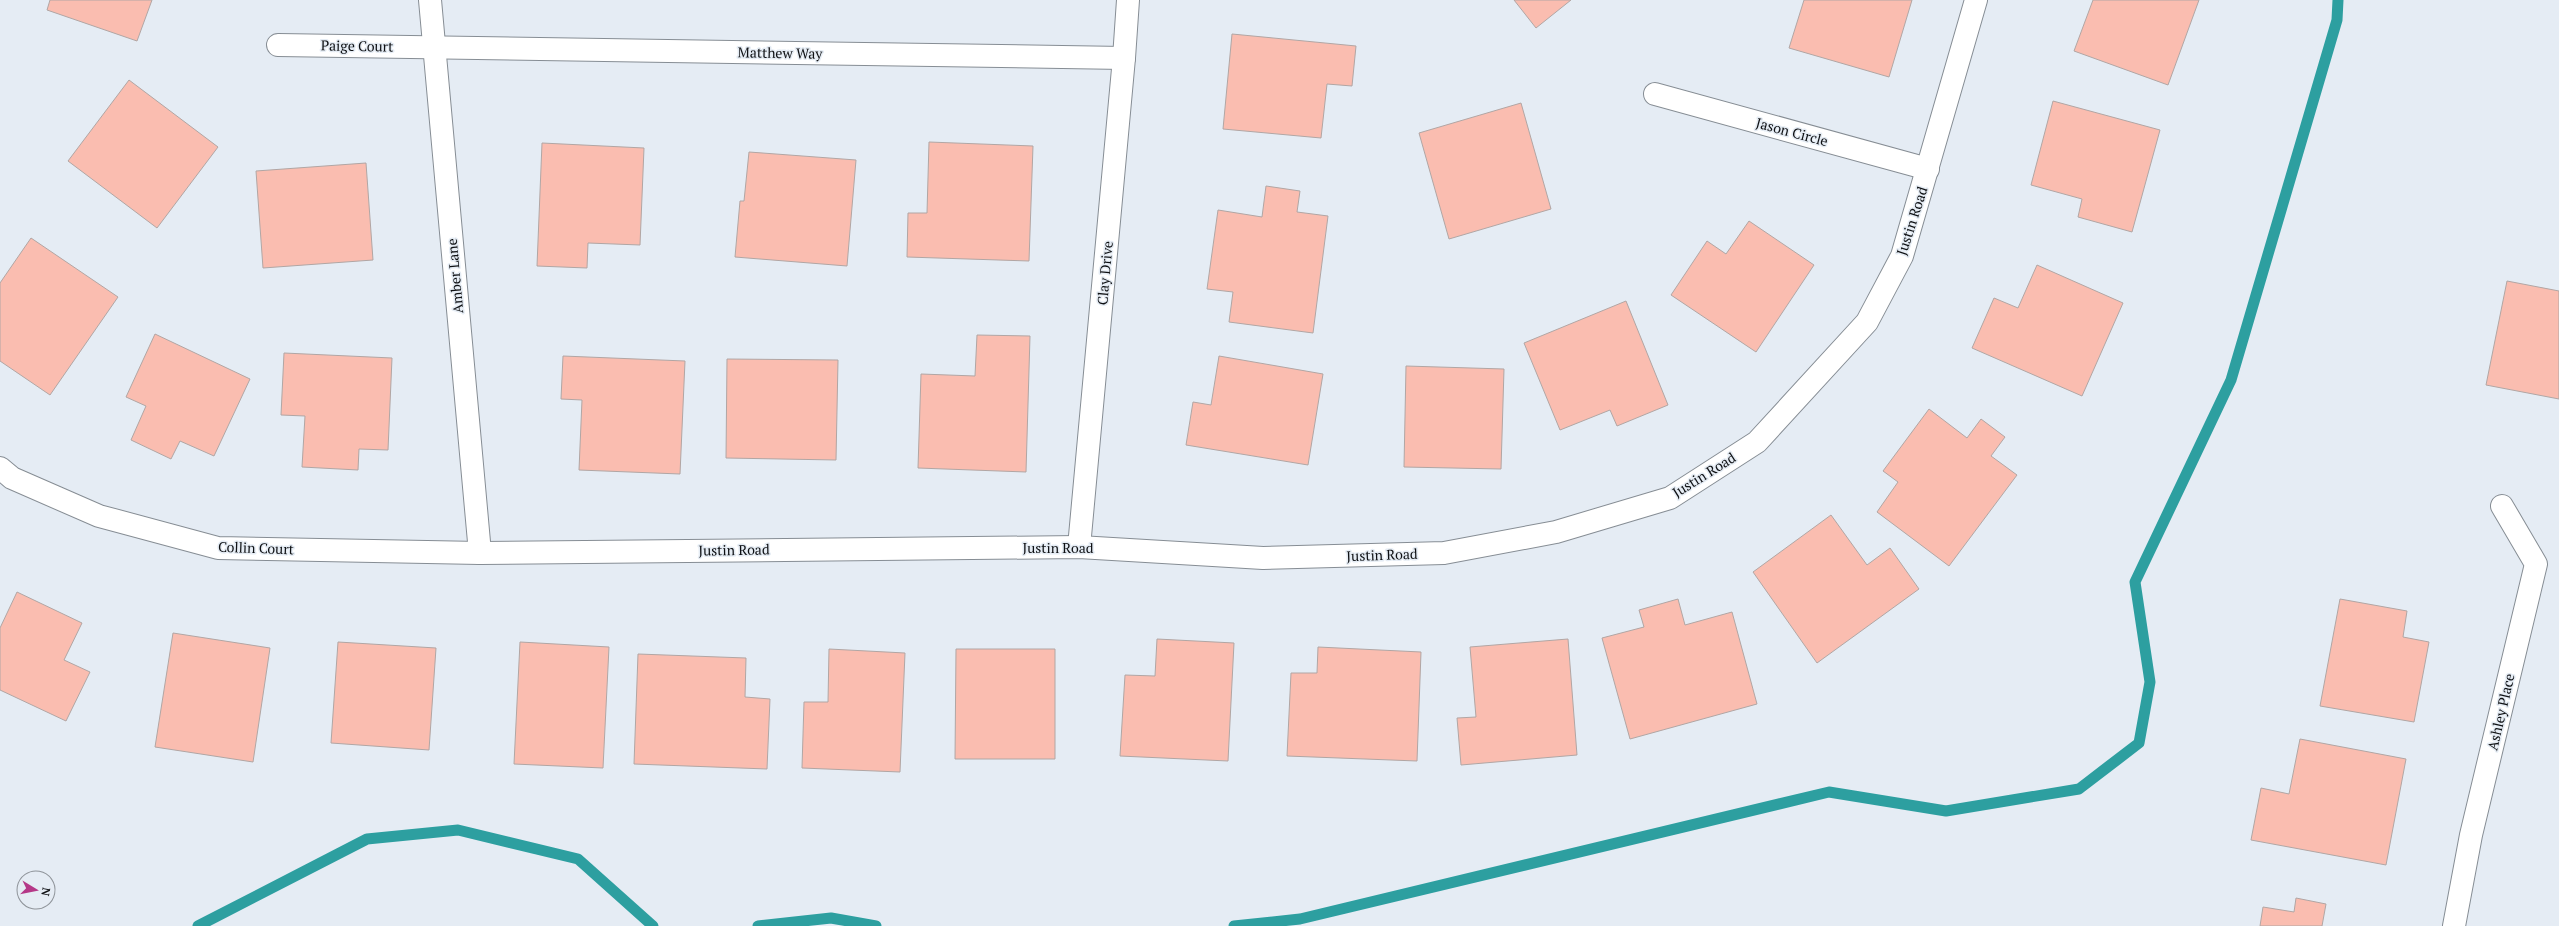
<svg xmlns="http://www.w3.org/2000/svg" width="2559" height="926" font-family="'PT Serif',serif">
	<rect width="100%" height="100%" fill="#e5ecf4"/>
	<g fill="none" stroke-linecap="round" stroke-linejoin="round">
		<!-- stream -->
		<g stroke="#2d9fa0" stroke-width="11">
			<path d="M198 926 367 839 458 830 578 859 653 926"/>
			<path d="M758 926 831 918 876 926"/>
			<path d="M1234 926 1300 919 1829 792 1946 811 2079 789 2139 743 2150 682 2135 582 2231 380 2337 20 2338 0"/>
		</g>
	</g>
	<!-- building -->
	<g fill="#fabdb0" stroke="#b1a6a4">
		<path d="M50 0H152L137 41 47 10Z"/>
		<path d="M1514 0H1571L1536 28Z"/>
		<path d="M1804 0H1912L1889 77 1789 48Z"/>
		<path d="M2093 0H2199L2168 85 2074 51Z"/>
		<path d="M1232 34 1356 46 1352 86 1327 84 1321 138 1223 129Z"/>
		<path d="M129 80 218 147 157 228 68 161Z"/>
		<path d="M2053 101 2160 130 2132 232 2078 217 2082 199 2031 185Z"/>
		<path d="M1521 103 1551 209 1449 239 1419 133Z"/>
		<path d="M929 142 1033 146 1029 261 907 257 908 213H927Z"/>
		<path d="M542 143 644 148 640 245 588 243 587 268 537 266Z"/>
		<path d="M749 152 856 160 847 266 735 257 740 201H744Z"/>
		<path d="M366 163 373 260 263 268 256 171Z"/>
		<path d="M1266 186 1300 191 1297 212 1328 216 1313 333 1229 322 1233 292 1207 289 1218 210 1262 217Z"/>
		<path d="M1749 221 1814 265 1756 352 1671 295 1707 241 1726 254Z"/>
		<path d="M31 238 118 297 50 395 0 361V283Z"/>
		<path d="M2037 265 2123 303 2082 396 1972 348 1994 298 2018 308Z"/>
		<path d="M2507 281 2559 291V399L2486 385Z"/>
		<path d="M1626 301 1668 405 1617 426 1610 410 1560 430 1524 343Z"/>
		<path d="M155 334 250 379 214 456 180 441 171 459 131 440 146 406 126 397Z"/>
		<path d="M977 335 1030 336 1026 472 918 468 921 374 975 376Z"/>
		<path d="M284 353 392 358 388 450 359 449 358 470 302 467 305 416 281 415Z"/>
		<path d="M563 356 685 361 680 474 579 470 582 400 561 399Z"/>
		<path d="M1219 356 1323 374 1308 465 1186 445 1193 402 1211 405Z"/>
		<path d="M727 359 838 360 836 460 726 458Z"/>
		<path d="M1406 366 1504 369 1501 469 1404 467Z"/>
		<path d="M1929 409 1967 438 1981 419 2005 437 1991 456 2017 475 1949 566 1877 512 1898 482 1883 471Z"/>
		<path d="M1831 515 1867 565 1890 548 1919 589 1817 663 1753 572Z"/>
		<path d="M17 592 82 623 64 660 90 672 66 721 0 690V628Z"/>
		<path d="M1678 599 1685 625 1732 612 1757 704 1630 739 1602 638 1644 627 1639 610Z"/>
		<path d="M2340 599 2407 611 2403 637 2429 642 2414 722 2320 706Z"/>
		<path d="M173 633 270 648 253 762 155 747Z"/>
		<path d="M1157 639 1234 643 1228 761 1120 756 1125 675 1155 676Z"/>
		<path d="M1568 639 1577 755 1461 765 1457 718 1476 717 1470 647Z"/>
		<path d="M338 642 436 648 429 750 331 743Z"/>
		<path d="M520 642 609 647 603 768 514 764Z"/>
		<path d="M1318 647 1421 652 1417 761 1287 756 1291 673H1317Z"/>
		<path d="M829 649 905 653 900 772 802 768 804 702H828Z"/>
		<path d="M956 649H1055V759H955Z"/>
		<path d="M638 654 746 658 745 697 770 699 767 769 634 764Z"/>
		<path d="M2300 739 2406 759 2386 865 2251 840 2261 788 2289 794Z"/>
		<path d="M2296 898 2326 904 2322 926H2260L2263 907 2294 912Z"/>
	</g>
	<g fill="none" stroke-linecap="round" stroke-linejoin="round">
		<defs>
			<g id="street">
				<path d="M430 0 480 553"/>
				<path d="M278 45 1124 58"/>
				<path d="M1655 94 1928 169"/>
				<path d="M0 468 12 478 99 516 218 548 480 553 1079 547 1263 558 1444 553 1556 532 1670 498 1757 442 1867 322 1902 256 1976 0"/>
				<path d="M1079 547 1124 58 1128 0"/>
				<path d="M2454 926 2471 835 2536 564 2502 506"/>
			</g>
		</defs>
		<!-- street casing -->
		<use href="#street" stroke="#868d94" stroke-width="24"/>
		<!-- street -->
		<use href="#street" stroke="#fff" stroke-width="22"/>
	</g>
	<g text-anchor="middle" stroke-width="3" stroke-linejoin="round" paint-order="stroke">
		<!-- street labels -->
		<g font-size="14" fill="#0e1013" stroke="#e5ecf4">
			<text transform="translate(357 46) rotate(1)" y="5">Paige Court</text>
			<text transform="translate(780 53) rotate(1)" y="5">Matthew Way</text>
			<text transform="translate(1792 132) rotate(15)" y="5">Jason Circle</text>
			<text transform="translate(1912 221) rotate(-72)" y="5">Justin Road</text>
			<text transform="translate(1105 273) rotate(-85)" y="5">Clay Drive</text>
			<text transform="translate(455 276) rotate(-95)" y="5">Amber Lane</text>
			<text transform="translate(1704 475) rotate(-32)" y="5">Justin Road</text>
			<text transform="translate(256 548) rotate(2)" y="5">Collin Court</text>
			<text x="1058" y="553">Justin Road</text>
			<text transform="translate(734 550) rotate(-1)" y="5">Justin Road</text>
			<text transform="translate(1382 555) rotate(-2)" y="5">Justin Road</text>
			<text transform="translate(2501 712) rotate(-77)" y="5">Ashley Place</text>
		</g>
	</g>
	<!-- north arrow -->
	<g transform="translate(36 890) rotate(100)"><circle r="19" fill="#e5ecf4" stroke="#8f949a"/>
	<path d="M0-3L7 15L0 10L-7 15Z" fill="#b53888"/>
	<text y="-6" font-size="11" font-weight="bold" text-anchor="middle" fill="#0e1013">N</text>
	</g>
</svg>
